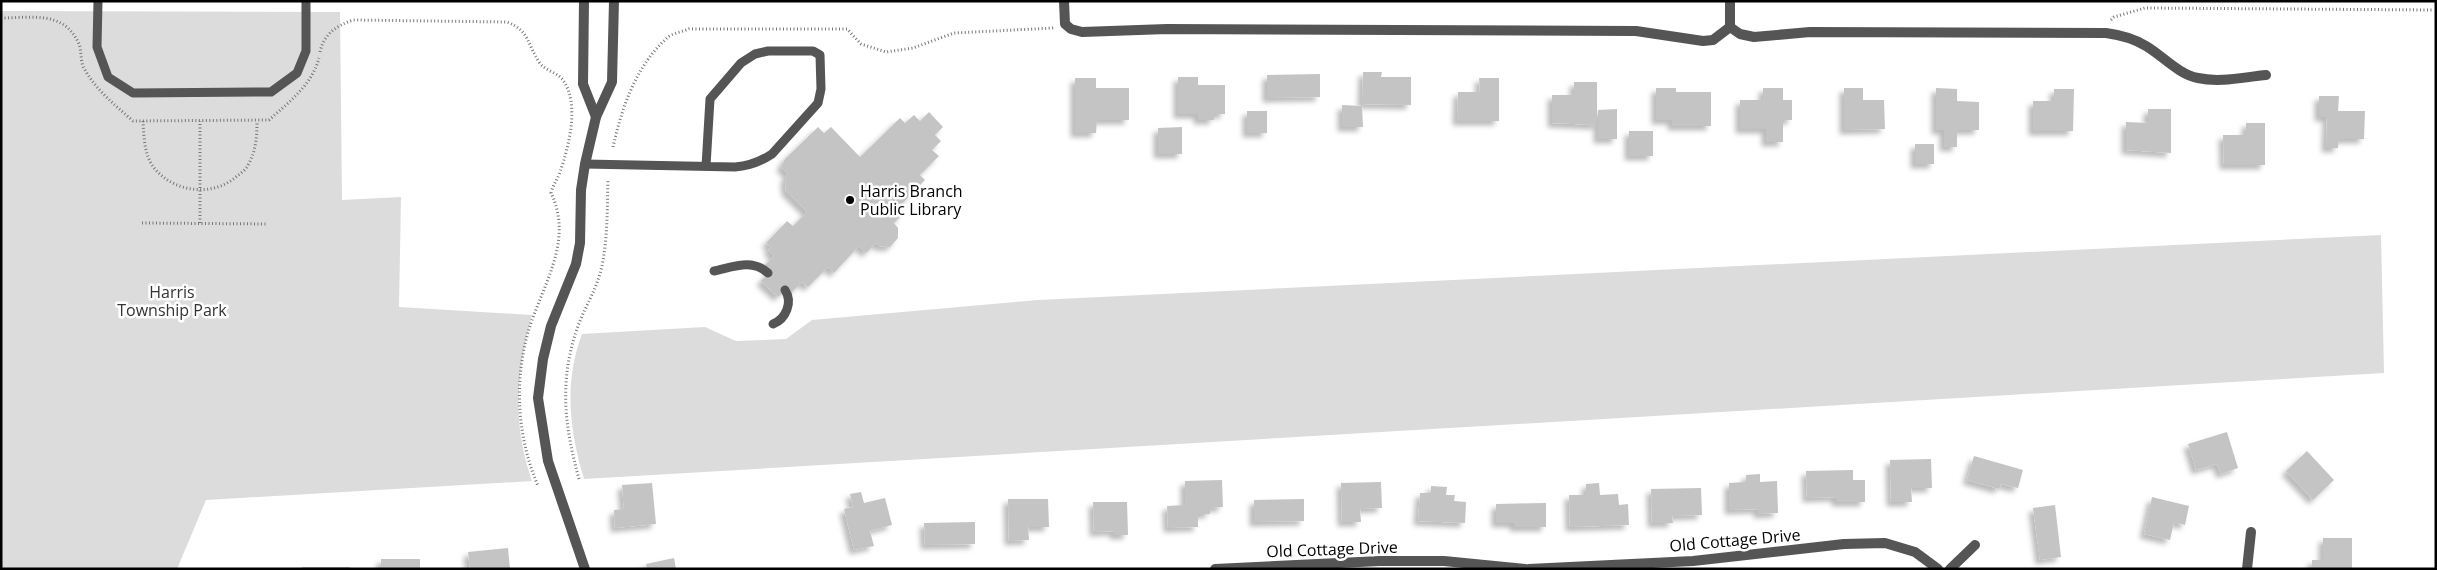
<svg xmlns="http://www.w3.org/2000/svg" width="2437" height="570" font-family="'Open Sans',sans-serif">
	<defs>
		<filter id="shadow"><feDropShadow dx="-4.5" dy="4.5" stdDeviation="2.5" flood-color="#0004"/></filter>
	</defs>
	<rect width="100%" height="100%" fill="#fff"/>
	<!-- green -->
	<g fill="#dcdcdc">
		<path d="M1 11 340 12 342 200 401 197 399 307 532 315C516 374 512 423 532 481L206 500 177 569H1Z"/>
		<path d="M2381 235 2384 373 584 479C569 429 564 382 582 334L705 327 736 341 786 339 812 320 1038 300Z"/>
	</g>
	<!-- building -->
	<g fill="#c4c4c4" filter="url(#shadow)">
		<path d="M1363 72H1382L1381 77H1411V105L1362 104Z"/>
		<path d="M1320 74V97L1267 98V75Z"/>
		<path d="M1178 77H1198V85H1225V114H1214V120H1198V114H1178Z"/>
		<path d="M1075 78H1096V88H1129V120H1097L1096 133H1075Z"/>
		<path d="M1479 78H1499V121H1457L1458 92H1480Z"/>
		<path d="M1574 82H1597V125L1552 123V95H1574Z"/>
		<path d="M1656 88H1676V92H1711V126H1672V120H1656Z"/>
		<path d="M1763 88H1783V100H1792V120H1783V142H1766V129H1740V100H1763Z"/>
		<path d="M1844 88H1863V100H1884L1885 129 1844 130Z"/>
		<path d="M1936 88 1957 89V101L1979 102V130H1957V147H1944V130H1936Z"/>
		<path d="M2054 89H2074L2073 131H2033V101H2054Z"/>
		<path d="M2319 96H2339L2338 111H2365L2364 139H2339L2338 148H2326L2327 117H2319Z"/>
		<path d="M1342 105 1362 106 1363 127H1342Z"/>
		<path d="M1617 109V139H1598V110Z"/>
		<path d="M2148 109H2171V153L2126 150V122L2148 123Z"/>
		<rect x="1247" y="111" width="20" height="22"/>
		<path d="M929 112 943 127 935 135 941 141 932 150 939 156 920 175 925 180 898 208 903 214 894 223 898 228V238L890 247 879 246 876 243 866 253 859 246 834 273 828 267 808 287 802 282 792 292 787 288 778 297 761 281 771 270 765 265 774 256 768 250 771 247 766 243 787 221 793 226 807 212 786 191 785 179 788 174 781 167 785 159 818 127 824 133 831 127 860 157 900 118 905 123 914 115 920 121Z"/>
		<path d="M2246 123H2265V165H2224L2223 135H2246Z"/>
		<path d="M1182 127V154H1158V128Z"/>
		<rect x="1629" y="131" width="24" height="25"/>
		<rect x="1915" y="144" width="19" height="20"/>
		<path d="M2227 432 2238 468 2221 474 2217 464 2196 470 2188 444Z"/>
		<path d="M2307 451 2334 480 2313 500 2286 471Z"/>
		<path d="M1974 456 2023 470 2018 488 2001 484 1999 489 1967 480Z"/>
		<path d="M1931 459 1932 488H1911L1912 502H1891L1890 460Z"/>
		<path d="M1853 470V480H1865V502H1836V497L1807 498 1806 471Z"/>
		<path d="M1760 474V482L1777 481 1778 513 1758 514V509L1729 510V483L1746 482V475Z"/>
		<path d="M1222 480 1223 507 1210 508V514H1198V527L1168 528 1167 506 1185 505V481Z"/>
		<path d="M1381 482 1382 508 1360 509 1361 522H1342L1341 483Z"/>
		<path d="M652 483 656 524 615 528 614 510 624 509 622 485Z"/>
		<path d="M1599 483 1600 495 1618 494 1619 505 1628 504 1629 525 1570 527 1569 495H1586V484Z"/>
		<path d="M1431 486 1447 487 1446 495H1455L1454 501 1466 502 1465 523 1418 521 1420 493H1431Z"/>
		<path d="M1701 488 1702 515 1672 516 1673 523H1652L1651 489Z"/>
		<path d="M861 492 864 503 885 498 892 525 870 531 874 546 854 550 844 509 853 507 850 494Z"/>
		<path d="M2152 497 2189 506 2185 525 2174 522 2170 540 2144 534Z"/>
		<path d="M1008 499H1048L1049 527H1028L1029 540 1009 541Z"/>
		<path d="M1304 499V521L1254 522V500Z"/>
		<path d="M1093 502H1127L1128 535H1114V531L1094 532Z"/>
		<path d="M1546 503V527H1514V523H1496V504Z"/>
		<path d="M2055 505 2061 557 2040 560 2033 508Z"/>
		<path d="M975 522V544L925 545 924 523Z"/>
		<path d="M2323 538H2352V569H2312V560H2323Z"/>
		<path d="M508 548 510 569H470L468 552Z"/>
		<path d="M674 558 676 569H647L646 564Z"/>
		<rect x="381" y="559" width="39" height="10"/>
		<rect x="302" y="567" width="48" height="2"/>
	</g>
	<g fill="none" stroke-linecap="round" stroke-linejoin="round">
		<!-- path -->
		<g stroke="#777" stroke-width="3" stroke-dasharray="1 2.5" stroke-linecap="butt">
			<path d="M1 18C32 18 64 10 79 44 82 52 80 63 85 70 97 91 115 105 133 121L269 120C289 102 312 85 319 58"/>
			<path d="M2111 20 2114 17 2145 8 2433 10"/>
			<path d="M320 52C324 34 336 26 353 20L507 22C530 31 527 44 539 62 545 71 557 72 563 80 580 104 569 146 560 172 557 180 553 185 551 193 575 243 540 288 527 336 514 386 518 439 538 486"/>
			<path d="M143 121C144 137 144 156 155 169 175 193 214 197 237 176 241 173 246 170 248 165 256 151 257 137 257 121"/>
			<path d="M613 147C622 107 636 66 667 38 672 33 682 32 689 29H847L861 44 886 52 913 48 954 33 1054 28"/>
			<path d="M142 223 268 224"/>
			<path d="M200 223V121"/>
			<path d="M579 479C564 425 559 379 578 326 585 307 596 290 601 270 608 240 607 209 608 179"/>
		</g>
		<!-- service -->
		<g stroke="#555" stroke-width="9">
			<path d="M98 1 97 47 108 77 133 93 271 92 297 73 306 51V1"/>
			<path d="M585 164 735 167C749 166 760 162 772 154L818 103 821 89 820 55 813 51H768L755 54 741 63 710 99 706 166"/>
			<path d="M714 271C733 267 752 258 768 273"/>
			<path d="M773 324C786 319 793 302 785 290"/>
		</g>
		<!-- minor -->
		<g stroke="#555" stroke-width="10">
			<path d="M584 1 583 84 596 117"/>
			<path d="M1064 1 1065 24 1071 29 1082 32 1167 29 1636 31 1703 41 1713 40 1730 27V1"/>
			<path d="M1730 27 1740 34 1754 37 1810 32 2106 33C2121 35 2133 38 2146 46 2163 56 2178 74 2198 78 2220 83 2244 77 2266 75"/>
			<path d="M585 569 548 461 538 398 543 359 551 326 576 264 580 243 581 190 585 164 596 117 612 82 614 1"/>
			<path d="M1215 569 1380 561H1444L1525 569"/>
			<path d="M1529 569 1693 561 1844 544 1885 543 1915 552 1938 569"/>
			<path d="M1950 569 1975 545"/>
			<path d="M2247 569 2251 532"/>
		</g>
	</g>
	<!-- markers -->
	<circle fill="#000" stroke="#fff" stroke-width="2" cx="850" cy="200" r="5"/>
	<g text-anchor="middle" stroke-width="5" stroke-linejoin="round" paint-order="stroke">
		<!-- poi labels -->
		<g font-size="16" fill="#000" stroke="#fff" text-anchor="start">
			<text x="860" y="197">Harris Branch<tspan x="860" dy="18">Public Library</tspan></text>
		</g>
		<!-- park labels -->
		<g font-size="16" fill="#333" stroke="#fff">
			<text x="172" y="298">Harris<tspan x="172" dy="18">Township Park</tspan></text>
		</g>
		<!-- street labels -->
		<g font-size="16" fill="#000" stroke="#fff">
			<text transform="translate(1735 540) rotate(-5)" y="6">Old Cottage Drive</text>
			<text transform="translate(1332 549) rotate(-2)" y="6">Old Cottage Drive</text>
		</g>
	</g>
	<!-- border -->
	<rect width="2437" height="570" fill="none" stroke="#000000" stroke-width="5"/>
</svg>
